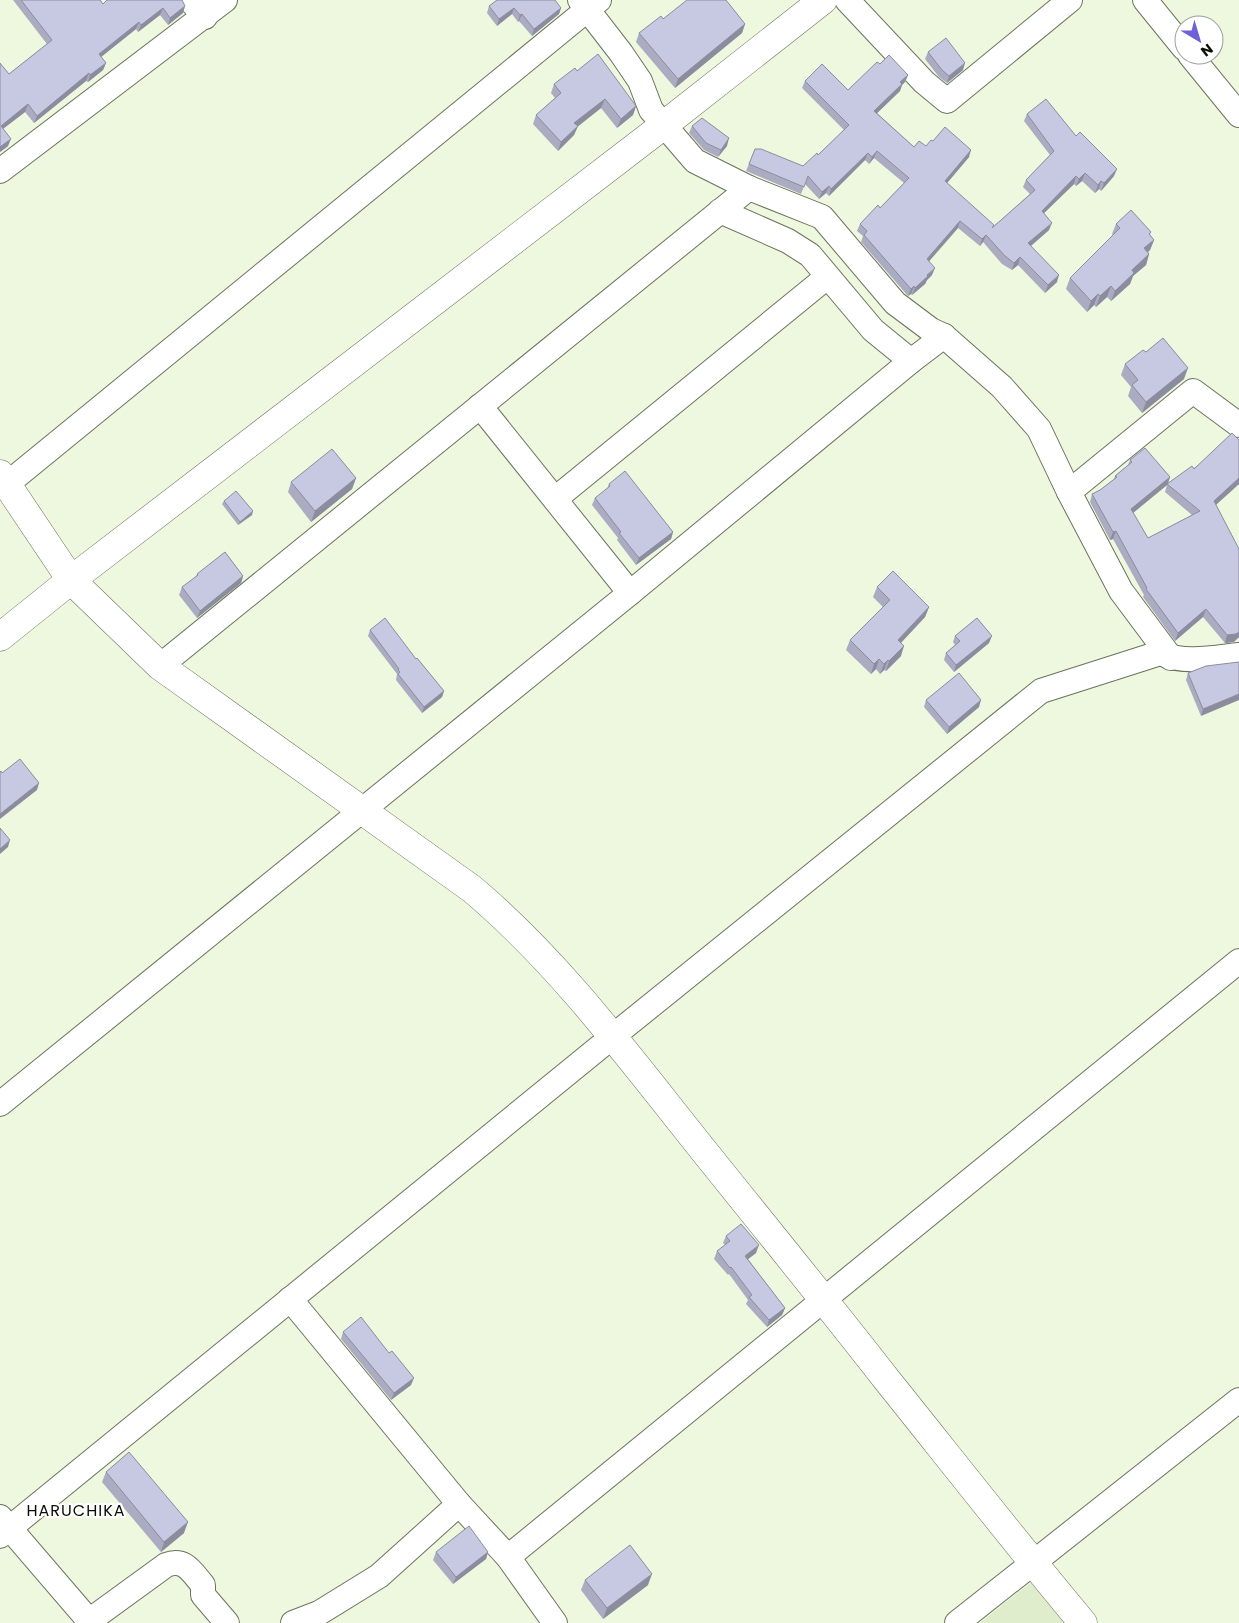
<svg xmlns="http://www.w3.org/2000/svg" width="1239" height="1623" font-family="Poppins,sans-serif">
	<rect width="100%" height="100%" fill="#edf8de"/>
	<!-- built -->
	<path fill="#e0edcc" d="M1035 1579 1068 1623H980Z"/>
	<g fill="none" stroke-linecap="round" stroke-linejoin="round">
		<defs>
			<g id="minor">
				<path d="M190 0 205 17"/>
				<path d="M580 0 621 53 640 81 651 110 695 161 749 188 822 217 895 303 931 330 944 336 1002 387 1039 429 1069 492 1121 591 1171 658"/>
				<path d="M847 0 924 82 947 101 1070 0"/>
				<path d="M1145 0 1184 48"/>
				<path d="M1190 55 1239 115"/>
				<path d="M0 171 225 0"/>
				<path d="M720 211 788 241 810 255 873 330 911 361"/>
				<path d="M480 406 630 593"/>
				<path d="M7 484 599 0"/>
				<path d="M1069 492 1193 391 1239 425"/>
				<path d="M555 499 827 277"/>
				<path d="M160 666 749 188"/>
				<path d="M0 1104 630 593 911 361 944 336"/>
				<path d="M290 1299 459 1504 508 1557 555 1623"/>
				<path d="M0 1517 91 1623"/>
				<path d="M0 1536 612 1037 1041 691 1160 653C1185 664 1212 658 1239 655"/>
				<path d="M508 1557 1239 961"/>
				<path d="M89 1621 166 1565C185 1558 191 1571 203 1585V1595L227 1623"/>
				<path d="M293 1623 319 1613 379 1576 459 1504"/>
				<path d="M957 1623 1239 1400"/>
			</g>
			<g id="tertiary">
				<path d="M0 474 71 580 160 666 472 889C561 964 631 1060 704 1151 765 1227 827 1303 887 1380 952 1461 1016 1543 1083 1623"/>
				<path d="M0 637 71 580 664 125 823 0"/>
			</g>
		</defs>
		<!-- minor casing -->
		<use href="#minor" stroke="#6b735d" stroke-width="26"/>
		<!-- tertiary casing -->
		<use href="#tertiary" stroke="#6b735d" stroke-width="29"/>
		<!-- minor -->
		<use href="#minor" stroke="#fff" stroke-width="24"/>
		<!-- tertiary -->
		<use href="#tertiary" stroke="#fff" stroke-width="28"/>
	</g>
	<!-- wall -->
	<g fill="#abacc2" fill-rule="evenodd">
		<path d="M13 0H100L103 4 185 6 183 13 168 25 160 15 138 32 136 29 101 57 106 63 103 70 88 82 86 81 34 123 25 112 3 129 8 146 0 152 9 74 47 44Z"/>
		<path d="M489 6 561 8 559 14 532 36 519 21 518 22 512 14 497 26 487 13Z"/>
		<path d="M663 19 745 24 742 33 675 88 636 42 639 33Z"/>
		<path d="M928 52 963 70 947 83 939 77 925 59Z"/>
		<path d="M880 64 908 75 905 82 902 85 900 91 877 113 914 147 926 146 933 141 969 157 947 183 994 226 1030 194 1023 187 1026 180 1050 155 1024 121 1027 114 1076 136 1114 176 1101 191 1099 189 1095 193 1082 181 1076 186 1074 184 1044 213 1049 230 1031 246 1057 282 1045 293 1018 265 1012 270 1002 264 983 242 980 246 958 228 929 261 932 275 927 280 925 284 912 295 911 294 908 296 861 242 863 236 857 231 860 224 880 208 904 183 874 158 869 164 865 160 829 196 826 193 819 199 805 184 801 194 746 171 755 149 803 166 818 155 844 130 802 88 805 81 848 90Z"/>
		<path d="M577 71 636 106 633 115 617 128 601 108 578 126 574 135 558 151 533 124 536 115 555 98 551 93 554 84Z"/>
		<path d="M692 126 727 146 718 157 704 150 689 133Z"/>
		<path d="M1116 224 1151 232 1150 235 1154 240 1150 250 1148 252 1149 254 1146 265 1133 276 1130 284 1111 301 1107 297 1096 307 1094 305 1087 312 1066 289 1070 278 1113 235 1112 234Z"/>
		<path d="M1146 352 1184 379 1142 413 1128 396 1131 387 1121 375 1125 364Z"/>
		<path d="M1239 440V484L1216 505 1234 642 1225 643 1203 617 1175 641 1143 597 1144 595 1113 539 1110 540 1090 502 1092 494 1100 490 1114 479 1115 476 1128 465 1130 460 1170 477 1168 484ZM1167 485 1165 492 1192 515 1148 538 1133 513Z"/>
		<path d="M356 478 352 489 311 522 288 492 291 482Z"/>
		<path d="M609 484 673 532 671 539 636 565 617 540 618 538 592 505 595 498 607 489Z"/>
		<path d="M224 501 252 515 238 525 222 504Z"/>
		<path d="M197 574 243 576 241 583 197 618 179 595 182 587 196 577Z"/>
		<path d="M877 587 929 607 925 617 901 643V656L886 671 884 670 880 674 876 669 871 674 846 650 850 640 883 607 873 597Z"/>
		<path d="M370 630 416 659 444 691 442 697 422 713 396 680 397 674 368 636Z"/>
		<path d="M955 636 989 643 954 672 944 660 946 653 955 645 953 642Z"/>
		<path d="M1239 662 1201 716 1186 680 1188 673Z"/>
		<path d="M926 700 979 707 947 734 924 707Z"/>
		<path d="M726 1236 756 1253 748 1259 785 1308 782 1315 767 1327 746 1304 748 1300 729 1274 728 1275 714 1259 717 1251 725 1245 723 1243Z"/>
		<path d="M343 1332 411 1385 391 1400 341 1339Z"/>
		<path d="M106 1472 184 1533 161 1552 102 1482Z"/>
		<path d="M436 1552H488L486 1559 453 1584 433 1560Z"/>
		<path d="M585 1580 648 1585 603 1619 581 1590Z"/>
	</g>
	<!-- shaded-wall -->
	<g fill="#8b8c9e">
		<path d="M185 6 183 13 168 25 170 18Z"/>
		<path d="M163 8 160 15 138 32 141 25Z"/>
		<path d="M514 8 512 14 497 26 499 19Z"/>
		<path d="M561 8 559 14 532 36 534 29Z"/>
		<path d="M522 14 519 21 518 22 520 15Z"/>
		<path d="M139 22 136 29 96 61 99 54Z"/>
		<path d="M745 24 742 33 675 88 678 79Z"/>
		<path d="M106 63 103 70 88 82 90 75Z"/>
		<path d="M965 63 963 70 947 83 949 76Z"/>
		<path d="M89 73 86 81 34 123 37 116Z"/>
		<path d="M908 75 905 82 902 85 900 91 872 118 874 111 900 82Z"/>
		<path d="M605 99 601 108 571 132 574 123Z"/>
		<path d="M28 104 25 112 0 131 1 126Z"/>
		<path d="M636 106 633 115 617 128 621 119Z"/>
		<path d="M578 126 574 135 558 151 561 142Z"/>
		<path d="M729 138 727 146 718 157 721 150Z"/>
		<path d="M11 139 8 146 0 152V147Z"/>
		<path d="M971 150 969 157 942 189 945 181Z"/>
		<path d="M877 151 874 158 869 164 872 157Z"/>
		<path d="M868 153 865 160 829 196 831 189Z"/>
		<path d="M1117 169 1114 176 1101 191 1104 183Z"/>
		<path d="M1085 173 1082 181 1076 186 1079 179Z"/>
		<path d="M1076 176 1074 184 1039 218 1042 211Z"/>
		<path d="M1101 181 1099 189 1095 193 1098 185Z"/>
		<path d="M829 186 826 193 819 199 822 192Z"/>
		<path d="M960 221 958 228 925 266 927 259Z"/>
		<path d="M1052 223 1049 230 1026 250 1028 243Z"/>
		<path d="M986 235 983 242 980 246 982 239Z"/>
		<path d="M1154 240 1150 250 1140 259 1144 248Z"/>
		<path d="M1149 254 1146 265 1133 276 1130 284 1111 301 1115 291 1132 270Z"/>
		<path d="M1020 257 1018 265 1012 270 1014 263Z"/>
		<path d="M935 268 932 275 927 280 925 284 912 295 915 288Z"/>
		<path d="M1059 275 1057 282 1045 293 1048 285Z"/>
		<path d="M914 286 911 294 908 296 911 289Z"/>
		<path d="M1111 286 1107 297 1096 307 1100 296Z"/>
		<path d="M1098 294 1094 305 1087 312 1091 301Z"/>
		<path d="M1188 368 1184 379 1142 413 1146 402Z"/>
		<path d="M1170 477 1167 485 1128 517 1131 509Z"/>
		<path d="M356 478 352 489 311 522 315 511Z"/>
		<path d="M1239 478V484L1211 509 1214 501Z"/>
		<path d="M253 511 252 515 238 525 240 522Z"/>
		<path d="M1116 531 1113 539 1110 540 1113 532Z"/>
		<path d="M673 532 671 539 636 565 639 558Z"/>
		<path d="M243 576 241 583 197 618 200 611Z"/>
		<path d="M929 607 925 617 894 650 898 640Z"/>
		<path d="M1206 609 1203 617 1175 641 1178 633Z"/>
		<path d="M1239 632V637L1234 642 1225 643 1227 635Z"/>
		<path d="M992 636 989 643 954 672 956 665Z"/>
		<path d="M904 646 901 656 886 671 889 661Z"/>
		<path d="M879 659 876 669 871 674 874 664Z"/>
		<path d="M888 660 884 670 880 674 884 664Z"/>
		<path d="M444 691 442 697 422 713 424 707Z"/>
		<path d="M1239 694V700L1201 716 1203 709Z"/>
		<path d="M981 700 979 707 947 734 949 727Z"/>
		<path d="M39 783 37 790 0 819V814Z"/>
		<path d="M10 840 8 847 0 854V849Z"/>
		<path d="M759 1245 756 1253 743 1263 745 1256Z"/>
		<path d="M785 1308 782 1315 767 1327 769 1320Z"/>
		<path d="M414 1378 411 1385 391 1400 394 1393Z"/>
		<path d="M188 1522 184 1533 161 1552 164 1542Z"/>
		<path d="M488 1552 486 1559 453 1584 456 1577Z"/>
		<path d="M652 1574 648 1585 603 1619 607 1608Z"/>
	</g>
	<!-- building -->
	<g fill="#c7c8e2" stroke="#8b8c9e">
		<path d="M21 0H100L103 4 107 0H182L185 6 170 18 163 8 141 25 139 22 99 54 106 63 90 75 89 73 37 116 28 104 1 126 11 139 0 147V63L9 74 52 40Z"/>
		<path d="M497 0H555L561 8 534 29 522 14 520 15 514 8 499 19 489 6Z"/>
		<path d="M687 0H726L745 24 678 79 639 33 661 16 663 19Z"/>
		<path d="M946 38 965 63 949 76 942 70 928 52Z"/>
		<path d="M598 54 636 106 621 119 605 99 574 123 578 126 561 142 536 115 561 93 554 84 575 68 577 71Z"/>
		<path d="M889 55 908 75 900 82 902 84 874 111 914 147 919 141 926 146 931 140 933 141 945 127 971 150 945 181 994 225 992 228 1035 190 1026 180 1054 151 1027 114 1046 99 1076 136 1080 132 1117 169 1104 183 1101 181 1098 185 1085 173 1079 179 1076 176 1042 211 1052 223 1028 243 1059 275 1048 285 1020 257 1014 263 1005 256 986 235 982 239 960 221 927 259 935 268 927 275 928 276 915 288 914 286 911 289 864 235 867 231 860 224 878 205 880 208 909 178 877 151 872 157 868 153 831 189 829 186 822 192 808 176 804 187 749 164 755 149H761L803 166 817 153 818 155 849 125 805 81 822 64 848 90 877 62 880 64Z"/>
		<path d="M702 118 729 138 721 150 706 143 692 126Z"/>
		<path d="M1131 210 1151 232 1149 234 1154 240 1144 248 1149 254 1132 270 1134 273 1115 291 1111 286 1100 296 1098 294 1091 301 1070 278 1120 228 1116 224Z"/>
		<path d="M1163 338 1188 368 1146 402 1132 385 1138 380 1125 364 1143 350 1146 352Z"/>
		<path d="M1232 433 1239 440V478L1214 501 1239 549V632L1236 634 1227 635 1206 609 1178 633 1146 589 1147 588 1116 531 1113 532 1092 494 1100 490 1117 477 1115 476 1132 462 1130 460 1145 448 1170 477 1131 509 1148 538 1200 511 1167 484 1192 466 1194 469Z"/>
		<path d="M332 449 356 478 315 511 291 482Z"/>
		<path d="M625 471 673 532 639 558 619 533 621 532 595 498 610 486 609 484Z"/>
		<path d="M236 491 253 511 240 522 224 501Z"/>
		<path d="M225 552 243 576 200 611 182 587 198 575 197 574Z"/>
		<path d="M893 571 929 607 898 640 904 646 889 661 888 660 884 664 879 659 874 664 850 640 890 600 877 587Z"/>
		<path d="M385 618 416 659 417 658 444 691 424 707 398 674 400 672 398 670 399 669 370 630Z"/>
		<path d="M977 618 992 636 956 665 946 653 960 641 955 636Z"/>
		<path d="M1239 662V694L1203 709 1188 673 1206 666Z"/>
		<path d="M959 673 981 700 949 727 926 700Z"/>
		<path d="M20 759 39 783 0 814V772L1 771 2 773Z"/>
		<path d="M0 828 10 840 0 849Z"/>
		<path d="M741 1224 759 1245 745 1256 785 1308 769 1320 749 1297 752 1295 731 1267 730 1268 717 1251 730 1241 726 1236Z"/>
		<path d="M361 1317 389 1353 392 1351 414 1378 394 1393 343 1332Z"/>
		<path d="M129 1452 188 1522 164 1542 106 1472Z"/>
		<path d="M469 1526 488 1552 456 1577 436 1552Z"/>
		<path d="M630 1545 652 1574 607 1608 585 1580Z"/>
	</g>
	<g text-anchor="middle" stroke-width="4.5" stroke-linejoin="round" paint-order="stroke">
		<!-- quarter labels -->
		<g font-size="16" letter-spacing="1" fill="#0a0e06" stroke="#fff">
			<text x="76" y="1516">HARUCHIKA</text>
		</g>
	</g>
	<!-- north arrow -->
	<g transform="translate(1199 40) rotate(142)"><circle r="24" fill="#ffffff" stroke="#9d9f9b"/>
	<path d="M0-4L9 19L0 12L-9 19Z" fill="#6c61db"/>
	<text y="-8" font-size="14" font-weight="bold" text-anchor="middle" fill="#0a0e06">N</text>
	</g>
</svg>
